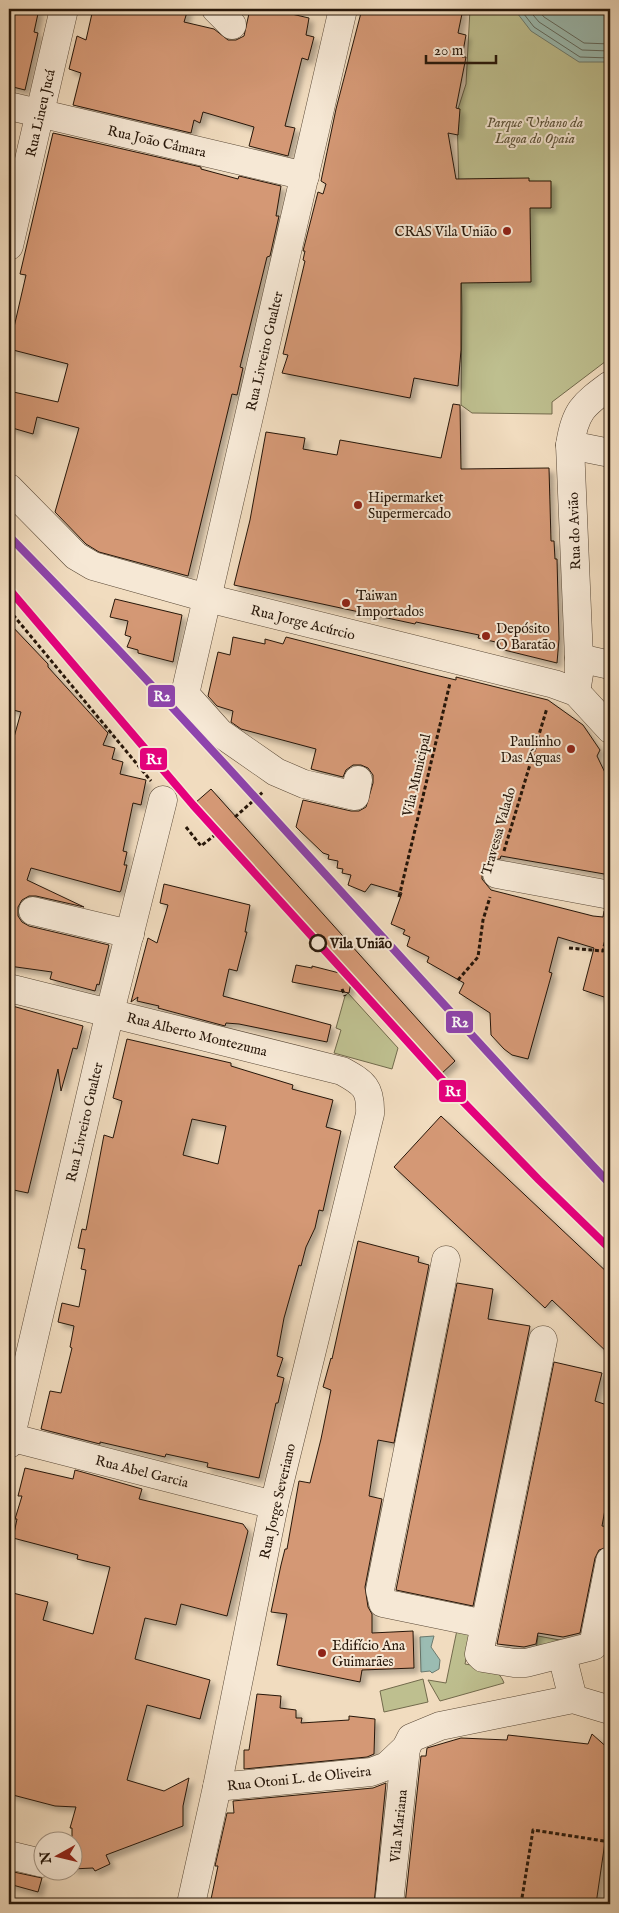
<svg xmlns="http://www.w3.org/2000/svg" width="619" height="1913" font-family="'IM FELL English',serif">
	<defs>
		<filter id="shadow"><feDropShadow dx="4.5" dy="4.5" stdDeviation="2.5" flood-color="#0004"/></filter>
	</defs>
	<rect width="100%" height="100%" fill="#f1dcbf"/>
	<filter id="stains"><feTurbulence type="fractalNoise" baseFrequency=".004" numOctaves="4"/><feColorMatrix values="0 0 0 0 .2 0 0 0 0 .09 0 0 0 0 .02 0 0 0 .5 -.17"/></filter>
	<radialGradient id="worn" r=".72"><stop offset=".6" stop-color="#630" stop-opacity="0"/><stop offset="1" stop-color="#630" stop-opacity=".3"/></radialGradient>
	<!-- green -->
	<g fill="#bebf8f" stroke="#726a4c">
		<path d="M470 9H610V358L552 402V414L472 413 461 405 462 308 457 112 466 84Z"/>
		<path d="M348 993 398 1048 392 1069 334 1053 341 1030 336 1028 345 996Z"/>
		<path d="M457 1630 471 1635 465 1664C481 1667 498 1666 504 1683L440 1701 428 1680 446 1683Z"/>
		<path d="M538 1636 576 1643 535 1656Z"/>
		<path d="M423 1679 428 1702 384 1712 380 1691Z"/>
	</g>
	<!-- water -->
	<g fill="#9bbcb2" stroke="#6c7a6e">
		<path d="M514 9H610V62H579L531 31Z"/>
		<path d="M434 1636 431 1647 440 1660 439 1669 432 1673 430 1671 421 1672 420 1637Z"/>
	</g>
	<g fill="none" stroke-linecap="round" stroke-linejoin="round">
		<!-- shore -->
		<g stroke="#60695e" stroke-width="1">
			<path d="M520 9 534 27 580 57 610 58"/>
			<path d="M528 9 539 22 582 50 610 51"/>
			<path d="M537 9 544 17 584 43 610 44"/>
		</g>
	</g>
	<!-- building -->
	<g fill="#d49874" stroke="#261609" fill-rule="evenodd" filter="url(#shadow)">
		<path d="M9 9H39L34 32 38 33 25 90 9 86Z"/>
		<path d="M93 9H188L184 22 214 29 228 40H236L244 36 250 9H270L309 18 306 35 314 37 308 60 302 58 285 126 295 128 288 156 249 146 254 127 203 112 200 123 194 120 191 133 73 105 81 73 69 69 77 36 86 40Z"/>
		<path d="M362 9H463L458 33 466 35 462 57H466L456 108 460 109 458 135 448 133 456 179 529 178V181H551V208H530L531 282 461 283V350L458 386 414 378 410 398 282 373 288 355 283 354 305 261 303 260 305 251H303L318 192 323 194 326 184 321 181 336 109Z"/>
		<path d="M53 133 201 167V169L238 179 239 176 281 186 276 216H279L270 256 267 257 240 367 243 368 237 395 232 394 188 576 99 552 86 544 55 512 79 428 37 417 33 434 9 427V391L58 402 68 364 9 349 26 275 20 274Z"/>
		<path d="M453 404 460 405 461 469 549 468 551 541H554L555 559H557L559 639 557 663 500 649V643L478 638 479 635 416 622 415 624 234 585 250 520 266 432 305 438 303 449 337 455 340 440 441 458Z"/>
		<path d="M115 599 182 615 173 662 138 653V650L127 647 131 637 125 635 128 621 110 617Z"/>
		<path d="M9 623 48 664V667L108 733 103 745 115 748 112 759 123 762 120 774 146 780 141 805 133 803 123 851 127 852 124 865H127L121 890 120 892 31 868 27 880 84 907 36 896H29L22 900 18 907V916L22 922 29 926 109 945 99 985 97 984 95 991 50 979 52 972 9 966V748H11L21 712 9 709Z"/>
		<path d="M233 637 265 644V639L283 644 286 637 431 674 456 680V677L548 700 583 725 600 750 597 756 610 783V875L501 856 500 859H491L485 864 482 871V879L491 890 593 916 603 917 604 911 610 912V999L583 990 594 948 558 937 549 972 552 973 528 1059 512 1055 504 1049 491 1035 490 1013 459 993 464 983 427 962 429 957 407 946 410 937 403 934 405 930 391 924 402 893 371 884 365 892 348 885 351 875 342 873 343 869 337 868 338 861 328 859 329 855 323 853 296 827 303 800 351 811H359L366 807 373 783V775L368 768 361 765H353L346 770 343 777 311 769 316 749 241 729 231 722 233 711 217 706 208 696 218 652 230 655Z"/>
		<path d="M211 789 455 1061 440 1075 352 977 349 993 292 982 296 965 312 968V966L351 976 195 803Z"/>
		<path d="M164 884 250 905 245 932H247L237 971 229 969 223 996 331 1025 327 1042 239 1024 226 1023 225 1026 158 1008 159 1006 137 1001 138 997 131 1002 148 938 157 943 168 905 160 903Z"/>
		<path d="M9 1005 83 1026 77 1049 73 1048 61 1091 58 1069 28 1193 9 1189Z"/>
		<path d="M127 1039 231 1063V1066L293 1085 292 1089 333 1100 326 1127 341 1131 323 1211 319 1210 315 1228 306 1247 301 1266 299 1265 284 1318 277 1356 283 1358 277 1376 284 1378 278 1403H276L259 1478 207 1467 208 1463 166 1454 165 1457 100 1442V1444L41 1429 50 1391 61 1393 72 1348 70 1347 74 1326 58 1322 62 1303 79 1307 86 1270 81 1269 85 1249 78 1248 82 1229 86 1230 104 1135 113 1138 122 1101 113 1098ZM192 1119 226 1126 218 1164 183 1155Z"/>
		<path d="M441 1116 610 1275V1355L552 1300 545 1308 394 1167Z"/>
		<path d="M358 1241 419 1257 418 1262 429 1265 394 1443 378 1440 369 1496 382 1499 365 1587 368 1607 372 1614V1633L413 1631 414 1668 362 1670 360 1682 277 1665 287 1614 271 1612 281 1565 285 1549H287L299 1481 310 1483 321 1439 331 1390 323 1387 331 1358 332 1359Z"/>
		<path d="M457 1283 493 1289 488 1319 530 1326 473 1606 396 1590Z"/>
		<path d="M554 1362 602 1373 595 1401 610 1406V1482L602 1526 610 1527V1546L599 1550 595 1558 580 1633 563 1637 538 1633 536 1644 524 1647 497 1644Z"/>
		<path d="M25 1468 73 1479 75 1470 93 1475 142 1489 139 1499 243 1524 248 1531 227 1616 181 1604 176 1625 145 1618 135 1659 210 1680 200 1719 147 1705 127 1780 164 1791 189 1778 183 1806V1826L106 1855 110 1864 95 1871 93 1868 72 1869V1828H70L76 1807 55 1806 9 1794V1592L48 1602 43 1620 93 1634 110 1567 77 1559 78 1555 13 1538 17 1519H15L22 1496H18Z"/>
		<path d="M257 1694 281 1696 280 1708 296 1710V1718H302L301 1723 349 1720V1716L375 1719 374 1754 367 1757 244 1769V1750H249Z"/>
		<path d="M592 1734 610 1750V1836L606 1835 596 1904H405L421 1756H426L427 1748 461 1738 507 1740 508 1735 588 1744Z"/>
		<path d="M386 1783 374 1904H210L218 1866H215L227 1813H234L233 1801 373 1788Z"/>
		<path d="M9 1871 42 1878 38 1892 9 1884Z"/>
	</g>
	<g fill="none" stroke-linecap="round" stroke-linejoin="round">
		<defs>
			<g id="minor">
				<path d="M216 9 232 25"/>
				<path d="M343 9 185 694 220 733 276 772 304 784 355 796 358 780"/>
				<path d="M9 106 305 176"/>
				<path d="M9 246 64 9"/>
				<path d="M570 445 610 453"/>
				<path d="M9 488 76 556 93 566 207 598 554 684 576 692 610 729"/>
				<path d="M579 658 610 665"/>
				<path d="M576 692 579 674V658L570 445C575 411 583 405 610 385"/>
				<path d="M497 874 610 895"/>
				<path d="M33 911 130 934"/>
				<path d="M9 988 342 1071C364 1083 371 1088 370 1114L274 1505 217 1787 191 1904"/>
				<path d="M446 1260 380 1590 383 1603 485 1624"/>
				<path d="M543 1340 479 1654 483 1658 514 1663H526L593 1646 610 1561"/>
				<path d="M9 1437 274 1505"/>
				<path d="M9 1444 110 1012 163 800"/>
				<path d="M562 1655 573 1699"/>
				<path d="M217 1787 371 1772 387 1766 406 1748 411 1738 440 1726 573 1699 610 1710"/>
				<path d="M9 1855 42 1863"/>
				<path d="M389 1904 406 1748"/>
			</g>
		</defs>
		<!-- minor casing -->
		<use href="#minor" stroke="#594836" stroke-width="29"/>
		<!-- path -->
		<g stroke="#261609" stroke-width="3" stroke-dasharray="4 2.5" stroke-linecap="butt">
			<path d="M9 610 151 781"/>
			<path d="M235 817 263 792"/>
			<path d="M186 827 201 846 220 831"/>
			<path d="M504 851 547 708"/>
			<path d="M399 897 450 683"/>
			<path d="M569 948 603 951 605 943 610 944"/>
			<path d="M458 980 478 957 483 920 490 897"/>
			<path d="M342 989 345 996"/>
			<path d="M521 1904 533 1830 610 1842"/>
		</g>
		<!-- minor -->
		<use href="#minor" stroke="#f6e8d5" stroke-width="28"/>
		<defs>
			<path id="rail" d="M9 536C215 746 408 970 610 1184"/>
		</defs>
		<!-- rail casing -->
		<use href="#rail" stroke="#261609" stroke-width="5.5"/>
		<!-- rail -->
		<use href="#rail" stroke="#f6e8d5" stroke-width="4" stroke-dasharray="11" stroke-linecap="butt"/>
		<defs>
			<path id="rail-1" d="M9 589 193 805 318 943 446 1084 539 1180 610 1249"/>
			<path id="rail-2" d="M9 536C215 746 408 970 610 1184"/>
		</defs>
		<!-- rail-1 casing -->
		<use href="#rail-1" stroke="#f6e8d5" stroke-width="11"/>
		<!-- rail-2 casing -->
		<use href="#rail-2" stroke="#f6e8d5" stroke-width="11"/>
		<!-- rail-1 -->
		<use href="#rail-1" stroke="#e5007d" stroke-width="8"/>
		<!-- rail-2 -->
		<use href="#rail-2" stroke="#8e44ad" stroke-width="8"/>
	</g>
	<!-- markers -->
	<g fill="#8f2418" stroke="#f6e8d5" stroke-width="2">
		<circle cx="507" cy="231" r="5"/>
		<circle cx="358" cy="505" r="5"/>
		<circle cx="346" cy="603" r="5"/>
		<circle cx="486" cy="636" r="5"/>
		<circle cx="571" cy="749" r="5"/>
		<circle cx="322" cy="1653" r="5"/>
	</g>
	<circle fill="#f6e8d5" stroke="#261609" stroke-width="2.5" cx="318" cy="943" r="8"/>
	<g text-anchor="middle" stroke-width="4" stroke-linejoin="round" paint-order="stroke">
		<!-- street labels -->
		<g font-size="14" fill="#261609" stroke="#f6e8d5">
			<text transform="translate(40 113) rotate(-77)" y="5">Rua Lineu Jucá</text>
			<text transform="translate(157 141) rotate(13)" y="5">Rua João Câmara</text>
			<text transform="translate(264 351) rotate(-77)" y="5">Rua Livreiro Gualter</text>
			<text transform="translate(574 531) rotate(-92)" y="5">Rua do Avião</text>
			<text transform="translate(303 622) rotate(14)" y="5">Rua Jorge Acúrcio</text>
			<text transform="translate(416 775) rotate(-77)" y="5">Vila Municipal</text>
			<text transform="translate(498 831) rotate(-74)" y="5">Travessa Valado</text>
			<text transform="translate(197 1034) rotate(14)" y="5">Rua Alberto Montezuma</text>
			<text transform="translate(84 1122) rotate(-77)" y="5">Rua Livreiro Gualter</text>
			<text transform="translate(142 1471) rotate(14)" y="5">Rua Abel Garcia</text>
			<text transform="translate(277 1501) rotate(-77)" y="5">Rua Jorge Severiano</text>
			<text transform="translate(299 1778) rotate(-6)" y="5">Rua Otoni L. de Oliveira</text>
			<text transform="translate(398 1826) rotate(-84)" y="5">Vila Mariana</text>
		</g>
		<!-- park labels -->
		<g font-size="14" font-style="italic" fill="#5b5138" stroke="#f6e8d5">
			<text x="535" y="127">Parque Urbano da<tspan x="535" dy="16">Lagoa do Opaia</tspan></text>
		</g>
		<!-- poi labels -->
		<g font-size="14" fill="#261609" stroke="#f6e8d5" text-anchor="start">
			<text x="497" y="236" text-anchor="end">CRAS Vila União</text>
			<text x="368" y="502">Hipermarket<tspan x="368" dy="16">Supermercado</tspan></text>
			<text x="356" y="600">Taiwan<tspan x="356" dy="16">Importados</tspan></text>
			<text x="496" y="633">Depósito<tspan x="496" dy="16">O Baratão</tspan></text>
			<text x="561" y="746" text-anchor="end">Paulinho<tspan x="561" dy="16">Das Águas</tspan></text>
			<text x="332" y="1650">Edifício Ana<tspan x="332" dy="16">Guimarães</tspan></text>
		</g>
		<!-- stop labels -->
		<g font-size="14" font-weight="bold" fill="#261609" stroke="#f6e8d5" text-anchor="start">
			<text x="330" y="948">Vila União</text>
		</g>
	</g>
	<g stroke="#f6e8d5" stroke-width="2">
		<rect x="147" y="684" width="29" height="24" rx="5" fill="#8e44ad"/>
		<rect x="139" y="747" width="29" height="24" rx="5" fill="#e5007d"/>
		<rect x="445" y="1010" width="29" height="24" rx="5" fill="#8e44ad"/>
		<rect x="438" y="1079" width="29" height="24" rx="5" fill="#e5007d"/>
	</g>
	<g font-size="14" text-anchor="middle" font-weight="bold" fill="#fff">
		<text x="162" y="701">R2</text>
		<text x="154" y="764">R1</text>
		<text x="460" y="1027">R2</text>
		<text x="453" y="1096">R1</text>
	</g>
	<!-- margin -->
	<rect width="619" height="1913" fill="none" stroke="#f1dcbf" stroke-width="30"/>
	<rect x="10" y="10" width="599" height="1893" fill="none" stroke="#261609" stroke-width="2.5"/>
	<rect x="15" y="15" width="589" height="1883" fill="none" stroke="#261609"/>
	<!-- north arrow -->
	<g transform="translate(58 1856) rotate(262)"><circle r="24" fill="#f6e8d5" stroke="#a39483"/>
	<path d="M0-4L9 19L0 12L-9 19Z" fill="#8f2418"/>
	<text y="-8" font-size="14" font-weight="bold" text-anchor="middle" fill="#261609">N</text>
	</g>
	<!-- scale -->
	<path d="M426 55v8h70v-8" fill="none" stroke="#261609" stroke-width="2.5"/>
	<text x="434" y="55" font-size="15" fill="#261609" stroke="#f6e8d5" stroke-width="4" paint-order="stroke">20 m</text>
	<rect width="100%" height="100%" filter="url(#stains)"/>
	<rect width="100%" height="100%" fill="url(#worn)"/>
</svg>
